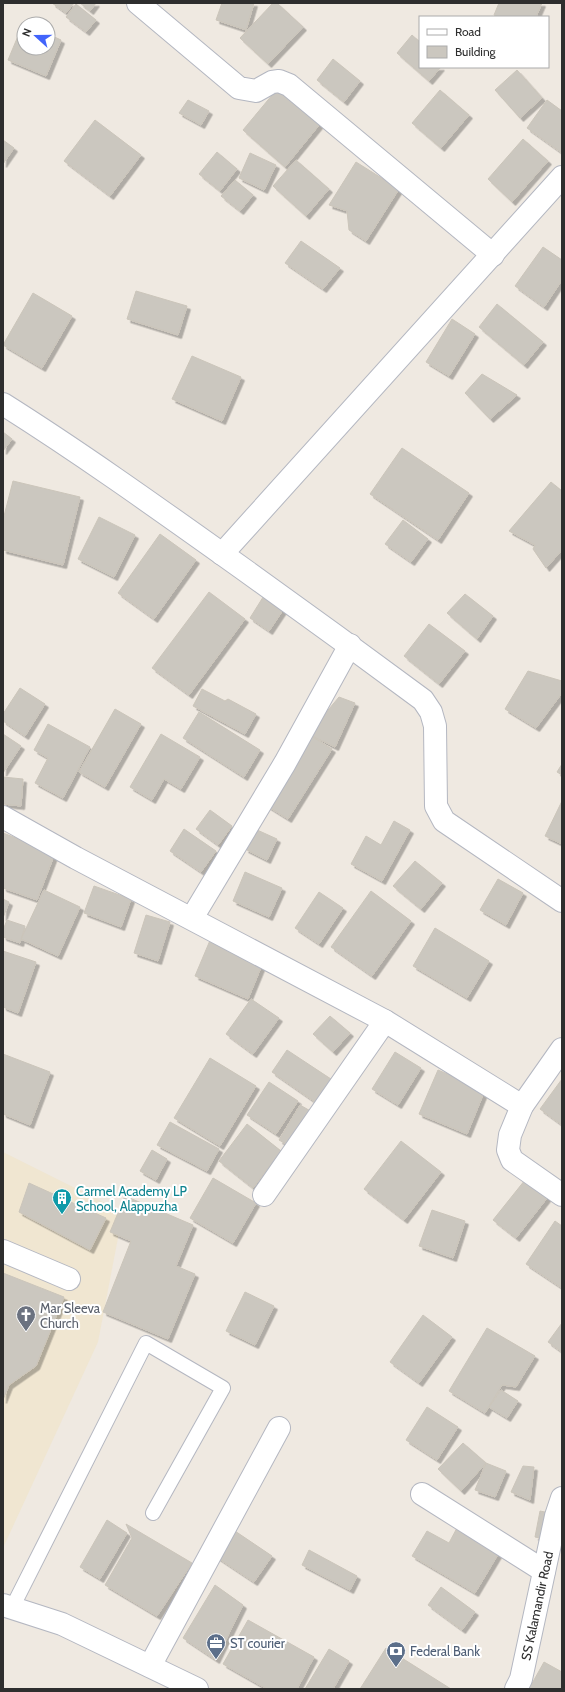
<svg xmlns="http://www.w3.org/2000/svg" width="565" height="1692" font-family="Cabin,sans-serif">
	<defs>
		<filter id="shadow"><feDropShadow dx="3.5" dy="3.5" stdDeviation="0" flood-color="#0004"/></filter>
	</defs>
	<rect width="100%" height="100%" fill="#efe9e1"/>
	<!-- education -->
	<path fill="#f0e6d1" d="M3 1152 123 1212 98 1342 3 1548Z"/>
	<!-- building -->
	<g fill="#cbc7bf" stroke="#cbc5ba" filter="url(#shadow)">
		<path d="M52 3H74L66 13Z"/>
		<path d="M80 3H96L90 11Z"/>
		<path d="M222 3H254L246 30 216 20Z"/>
		<path d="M273 3H277L303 27 268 64 240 38Z"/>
		<path d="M499 3H542L536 17H498L494 15Z"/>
		<path d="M76 4 96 20 86 32 66 17Z"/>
		<path d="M23 24 24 25V48H48V34L61 40 46 76 8 60Z"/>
		<path d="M412 35 420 42V67H441L429 81 397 53Z"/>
		<path d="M333 59 360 81 344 102 317 80Z"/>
		<path d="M517 70 542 98 520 118 495 90Z"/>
		<path d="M278 88 320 124 285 167 243 130Z"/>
		<path d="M440 90 469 115 441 148 412 123Z"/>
		<path d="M188 100 209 111 201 125 179 113Z"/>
		<path d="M547 100 562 111V153L527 128Z"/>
		<path d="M95 120 141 155 110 196 64 161Z"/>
		<path d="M523 139 548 161 512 202 488 179Z"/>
		<path d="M3 140 14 148 3 164Z"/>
		<path d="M217 152 237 169 220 191 199 174Z"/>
		<path d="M250 153 276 165 264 190 239 178Z"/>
		<path d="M296 160 329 189 306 216 273 186Z"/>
		<path d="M356 162 399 189 366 241 349 230 347 211 329 205Z"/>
		<path d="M235 180 253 195 240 211 221 196Z"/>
		<path d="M301 241 340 268 323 289 285 263Z"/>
		<path d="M543 247 562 260V280L544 307 515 286Z"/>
		<path d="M136 291 187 306 178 335 127 319Z"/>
		<path d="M33 293 72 316 42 368 3 345Z"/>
		<path d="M497 304 543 342 524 365 479 327Z"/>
		<path d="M452 319 475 334 449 376 426 362Z"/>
		<path d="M192 356 241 377 222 421 172 399Z"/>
		<path d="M482 374 517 395 490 419 465 393Z"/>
		<path d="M3 432 12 439 3 451Z"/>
		<path d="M402 448 469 493 438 540 370 494Z"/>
		<path d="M13 481 80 497 63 565 3 550V520Z"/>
		<path d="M551 482 562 491V550L546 568 533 549 535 545 509 531Z"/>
		<path d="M99 517 135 535 114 577 78 559Z"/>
		<path d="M403 520 428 539 411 562 385 544Z"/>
		<path d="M160 534 196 560 154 619 118 593Z"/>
		<path d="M209 592 245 619 189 695 152 668Z"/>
		<path d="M265 594 285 607 269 631 250 618Z"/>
		<path d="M465 594 493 616 477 639 447 613Z"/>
		<path d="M429 624 465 651 439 684 404 656Z"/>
		<path d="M528 671 562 681V693L536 728 505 709Z"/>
		<path d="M20 688 45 704 25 736 3 721V714Z"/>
		<path d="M202 689 225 701 228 699 256 714 245 734 193 706Z"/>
		<path d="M339 697 355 703 335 747 308 734Z"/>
		<path d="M115 709 141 724 105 787 79 772Z"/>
		<path d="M199 712 260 750 244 777 183 738Z"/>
		<path d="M48 724 90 747 63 798 35 783 48 758 34 750Z"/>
		<path d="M3 734 21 746 3 773Z"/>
		<path d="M161 734 200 757 181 789 164 779 152 800 130 787Z"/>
		<path d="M308 734 332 749 288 819 264 804Z"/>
		<path d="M562 764V775L557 772Z"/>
		<path d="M3 777 23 779 21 806 3 804Z"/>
		<path d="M562 801V844L545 836Z"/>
		<path d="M210 810 232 826 218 845 196 829Z"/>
		<path d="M394 821 410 830 382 881 351 864 366 836 381 845Z"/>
		<path d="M184 829 216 851 201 872 170 851Z"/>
		<path d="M255 829 277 839 267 860 245 849Z"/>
		<path d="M3 833 55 853 37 900 3 888Z"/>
		<path d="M415 861 442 883 421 909 393 886Z"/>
		<path d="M245 872 282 888 269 917 233 901Z"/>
		<path d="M498 879 523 893 506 925 480 910Z"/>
		<path d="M94 886 131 899 121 927 84 913Z"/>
		<path d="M44 890 80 907 58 956 21 939Z"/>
		<path d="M371 891 411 921 372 976 331 947Z"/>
		<path d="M319 892 343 908 319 944 295 928Z"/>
		<path d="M3 899 9 902 3 918Z"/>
		<path d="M146 915 170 922 158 961 134 953Z"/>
		<path d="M7 920 25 926 20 943 3 937V930Z"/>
		<path d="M435 928 489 961 467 998 413 966Z"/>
		<path d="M211 938 264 960 248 999 195 976Z"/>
		<path d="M3 951 36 962 18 1013 3 1007Z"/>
		<path d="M251 999 279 1018 253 1054 226 1034Z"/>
		<path d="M330 1016 350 1033 333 1052 313 1034Z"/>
		<path d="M287 1050 334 1081 318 1104 272 1072Z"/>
		<path d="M395 1052 421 1068 398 1105 372 1089Z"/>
		<path d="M3 1054 50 1072 30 1125 3 1114Z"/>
		<path d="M210 1058 256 1086 220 1146 174 1118Z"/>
		<path d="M438 1070 485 1090 467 1134 419 1114Z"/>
		<path d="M562 1079V1125L540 1109Z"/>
		<path d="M269 1082 298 1101 276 1134 247 1115Z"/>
		<path d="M300 1105 314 1113 293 1148 279 1140Z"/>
		<path d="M170 1122 219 1149 207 1171 157 1145Z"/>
		<path d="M247 1124 281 1151 253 1188 219 1161Z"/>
		<path d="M401 1141 441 1172 404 1220 364 1189Z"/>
		<path d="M152 1150 167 1159 156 1180 140 1171Z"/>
		<path d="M529 1175 551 1193 516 1238 493 1220Z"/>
		<path d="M213 1178 256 1203 233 1243 190 1218Z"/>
		<path d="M29 1183 106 1218 90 1250 19 1212Z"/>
		<path d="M125 1196 193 1225 176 1266 195 1274 168 1339 103 1312 131 1241 110 1232Z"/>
		<path d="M432 1210 465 1221 453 1258 419 1246Z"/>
		<path d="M555 1221 562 1226V1288L526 1264Z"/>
		<path d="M3 1273 64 1297 36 1366 9 1385 3 1400Z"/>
		<path d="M245 1292 274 1306 255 1345 226 1331Z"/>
		<path d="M423 1315 452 1337 419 1383 390 1362Z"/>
		<path d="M562 1323V1352L548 1342Z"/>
		<path d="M487 1328 535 1356 516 1387 502 1385 485 1413 449 1391Z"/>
		<path d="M501 1390 518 1401 507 1418 489 1407Z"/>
		<path d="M427 1407 458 1427 437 1460 406 1440Z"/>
		<path d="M463 1443 486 1463 461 1491 438 1469Z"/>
		<path d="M486 1463 506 1471 495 1497 475 1490Z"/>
		<path d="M523 1466 534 1467 530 1500 511 1492Z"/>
		<path d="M540 1511 550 1513 544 1539 535 1537Z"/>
		<path d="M107 1520 127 1533 100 1579 80 1567Z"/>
		<path d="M126 1524 192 1563 157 1616 105 1585 132 1538Z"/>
		<path d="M458 1526 500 1551 475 1593 412 1556 427 1531 449 1543Z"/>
		<path d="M229 1527 272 1556 254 1582 212 1554Z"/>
		<path d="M309 1550 357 1576 350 1590 302 1565Z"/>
		<path d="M215 1585 243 1605 216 1660 183 1638Z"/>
		<path d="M441 1587 475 1612 462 1630 428 1605Z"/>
		<path d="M248 1620 314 1657 297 1689H267L223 1664Z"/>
		<path d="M386 1648 451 1689H360Z"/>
		<path d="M329 1649 349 1661 333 1689H305Z"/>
		<path d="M544 1662 562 1672V1689H529Z"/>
	</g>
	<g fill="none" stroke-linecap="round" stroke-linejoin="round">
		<defs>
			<path id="service" d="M12 1608 146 1343 223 1388 153 1513"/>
			<g id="minor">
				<path d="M138 3 239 88 256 91 272 82 279 81 289 85 493 255"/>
				<path d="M3 404C79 452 152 504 225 556 291 603 357 651 423 700L431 712 435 726 436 806 444 821 562 901"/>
				<path d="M222 554 562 177"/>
				<path d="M3 817 76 858 385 1021 522 1106"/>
				<path d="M192 918 285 763 350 645"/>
				<path d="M562 1049 522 1106 510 1135 508 1150 512 1160 562 1195"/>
				<path d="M264 1195 385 1021"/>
				<path d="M3 1251 69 1279"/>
				<path d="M422 1494 544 1571"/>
				<path d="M150 1666 279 1428"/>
				<path id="s1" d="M516 1689 521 1679 556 1516 562 1498"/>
			</g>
			<path id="secondary" d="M3 1605 62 1624 197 1689"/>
		</defs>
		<!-- service casing -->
		<use href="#service" stroke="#b4b7c1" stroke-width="16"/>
		<!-- minor casing -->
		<use href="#minor" stroke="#b4b7c1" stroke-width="24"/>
		<!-- secondary casing -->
		<use href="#secondary" stroke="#b4b7c1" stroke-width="24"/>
		<!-- service -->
		<use href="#service" stroke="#fff" stroke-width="14"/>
		<!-- minor -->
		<use href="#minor" stroke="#fff" stroke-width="22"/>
		<!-- secondary -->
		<use href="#secondary" stroke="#fff" stroke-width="22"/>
	</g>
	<!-- icons -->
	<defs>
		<symbol id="building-pin" viewBox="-11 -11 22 30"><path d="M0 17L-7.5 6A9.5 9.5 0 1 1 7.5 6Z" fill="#0f9aa8" stroke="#fff"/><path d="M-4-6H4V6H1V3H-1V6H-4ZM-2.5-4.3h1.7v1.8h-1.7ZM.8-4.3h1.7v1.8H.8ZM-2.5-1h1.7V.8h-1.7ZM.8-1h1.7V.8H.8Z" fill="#fff"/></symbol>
		<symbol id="church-pin" viewBox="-11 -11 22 30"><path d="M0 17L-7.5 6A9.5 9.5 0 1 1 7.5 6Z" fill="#6b7280" stroke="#fff"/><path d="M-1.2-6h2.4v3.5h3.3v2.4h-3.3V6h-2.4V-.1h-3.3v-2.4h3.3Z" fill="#fff"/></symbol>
		<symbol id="office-pin" viewBox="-11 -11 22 30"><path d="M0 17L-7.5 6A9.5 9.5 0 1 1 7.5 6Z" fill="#5c6f8a" stroke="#fff"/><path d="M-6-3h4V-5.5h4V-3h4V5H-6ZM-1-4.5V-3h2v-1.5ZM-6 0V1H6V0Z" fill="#fff"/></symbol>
		<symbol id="bank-pin" viewBox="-11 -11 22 30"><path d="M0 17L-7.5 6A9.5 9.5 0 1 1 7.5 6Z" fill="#5c6f8a" stroke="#fff"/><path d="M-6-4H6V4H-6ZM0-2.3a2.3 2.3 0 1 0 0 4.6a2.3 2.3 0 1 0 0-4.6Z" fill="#fff"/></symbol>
	</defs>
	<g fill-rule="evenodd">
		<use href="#building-pin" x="51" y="1187" width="22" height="30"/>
		<use href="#church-pin" x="15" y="1304" width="22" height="30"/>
		<use href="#office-pin" x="205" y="1632" width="22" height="30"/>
		<use href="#bank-pin" x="385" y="1640" width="22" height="30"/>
	</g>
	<g text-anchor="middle" stroke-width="4" stroke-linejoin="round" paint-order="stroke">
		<!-- culture labels -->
		<g font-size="13" fill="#0d838f" stroke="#fff" text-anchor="start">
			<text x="76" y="1196">Carmel Academy LP<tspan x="76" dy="15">School, Alappuzha</tspan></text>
		</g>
		<!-- worship labels -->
		<g font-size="13" fill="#5b616d" stroke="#fff" text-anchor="start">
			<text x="40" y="1313">Mar Sleeva<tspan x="40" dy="15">Church</tspan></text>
		</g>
		<!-- street labels -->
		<g font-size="13" fill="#2e2e2e" stroke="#fff">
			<text dy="5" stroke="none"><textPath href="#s1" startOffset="86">SS Kalamandir Road</textPath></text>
		</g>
		<!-- service labels -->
		<g font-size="13" fill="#4e5e75" stroke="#fff" text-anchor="start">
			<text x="230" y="1648">ST courier</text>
			<text x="410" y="1656">Federal Bank</text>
		</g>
	</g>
	<!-- border -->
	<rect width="565" height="1692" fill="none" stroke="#2e2e2e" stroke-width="8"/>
	<!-- legend -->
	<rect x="419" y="16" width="130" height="52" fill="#ffffff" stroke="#ababab"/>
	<rect x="427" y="29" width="20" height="6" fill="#ffffff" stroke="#ababab"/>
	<text x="455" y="36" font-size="12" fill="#2e2e2e">Road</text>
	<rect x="427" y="46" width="20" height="12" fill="#cbc7bf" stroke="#ababab"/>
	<text x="455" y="56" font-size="12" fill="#2e2e2e">Building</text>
	<!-- north arrow -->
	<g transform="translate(36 36) rotate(291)"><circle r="19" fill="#ffffff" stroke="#ababab"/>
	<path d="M0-3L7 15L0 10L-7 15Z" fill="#4264fb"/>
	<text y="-6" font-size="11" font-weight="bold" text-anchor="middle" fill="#2e2e2e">N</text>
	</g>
</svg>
